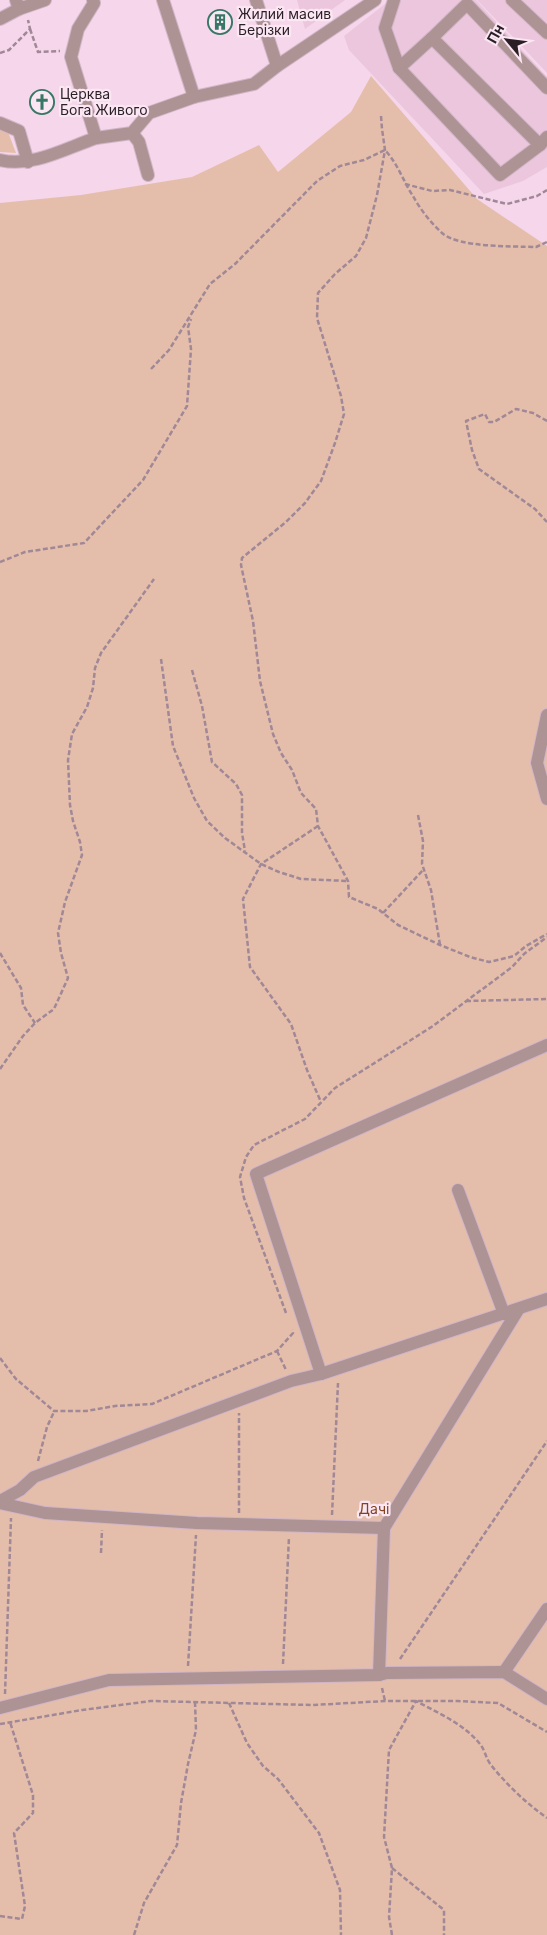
<svg xmlns="http://www.w3.org/2000/svg" width="547" height="1935" font-family="Inter,sans-serif">
	<rect width="100%" height="100%" fill="#f6d6ea"/>
	<!-- built -->
	<g fill="#ecc6dd">
		<path d="M297 0H345L305 29Z"/>
		<path d="M390 0H476L547 77V167L523 181 484 194 349 50 344 36Z"/>
		<path d="M477 0H547V73L514 38Z"/>
	</g>
	<!-- green -->
	<g fill="#e5beab">
		<path d="M371 76 477 199 547 246V1935H0V203L81 195 192 177 259 145 278 172 351 112Z"/>
		<path d="M0 129 8 132 16 153 0 152Z"/>
	</g>
	<g fill="none" stroke-linecap="round" stroke-linejoin="round">
		<defs>
			<g id="minor">
				<path d="M16 0 19 9 45 0"/>
				<path d="M163 0 194 97 254 84 277 66 375 0"/>
				<path d="M256 0 277 66"/>
				<path d="M394 0 385 28 399 68 500 175 540 145 547 137"/>
				<path d="M512 0 547 33"/>
				<path d="M0 19 19 9"/>
				<path d="M399 68 432 38"/>
				<path d="M0 123 19 131 28 162"/>
				<path d="M132 133 139 142 148 175"/>
				<path d="M96 138 132 133 149 113 194 97"/>
				<path d="M540 145 432 38 467 4 547 88"/>
				<path d="M0 160C32 168 66 148 96 138L71 57 78 29 94 3 93 0"/>
				<path d="M547 715 537 763 547 799"/>
				<path d="M458 1190 504 1314"/>
				<path d="M321 1374 256 1174 547 1045"/>
				<path d="M0 1501 20 1490 34 1477 291 1381 321 1374 547 1299"/>
				<path d="M0 1503 45 1513 197 1523 384 1528"/>
				<path d="M504 1672 547 1609"/>
				<path d="M379 1675 384 1528 518 1310"/>
				<path d="M0 1708 109 1680 379 1675 387 1673 504 1672 547 1699"/>
			</g>
		</defs>
		<!-- minor casing -->
		<use href="#minor" stroke="#d1b5c7" stroke-width="14"/>
		<!-- path -->
		<g stroke="#a08897" stroke-width="2.5" stroke-dasharray="5 2.5" stroke-linecap="butt">
			<path d="M30 29 38 52 60 51"/>
			<path d="M0 53 9 50 30 29 28 20"/>
			<path d="M381 116 382 129 385 150 377 195 366 238 356 256 335 274 318 293 317 318 341 396 344 414 335 443 321 481 305 503 286 522 242 558 241 565 253 621 260 681 273 734 281 753 292 770 301 793 316 809 318 826 348 881 349 897 378 909 398 925 440 945 470 957 489 962 514 956 526 946 547 934"/>
			<path d="M405 184 432 191 450 190 507 204 537 196 547 190"/>
			<path d="M151 369 169 350 210 284 235 264 317 181 340 166 364 160 385 150C398 164 403 181 413 196 420 209 431 223 442 233 459 248 513 246 536 247L547 242"/>
			<path d="M547 421 533 413 516 409 494 422H489L485 414 466 421 472 450 479 469 535 509 547 522"/>
			<path d="M0 562 25 552 84 543 143 480 187 406 191 349 188 327 191 319"/>
			<path d="M161 659 173 746 194 798 207 821 225 838 261 864 279 872 301 879 348 881"/>
			<path d="M192 670 202 706 212 762 236 784 242 795V833L245 851"/>
			<path d="M418 815 423 841 422 864 431 890 440 945"/>
			<path d="M318 826 261 864 243 899 250 967 291 1024 307 1070 321 1102"/>
			<path d="M383 913 424 869"/>
			<path d="M0 953 21 988 23 1005 35 1023"/>
			<path d="M466 1001 547 999"/>
			<path d="M0 1069 23 1036 35 1023 54 1009 68 978 61 953 58 933 65 902 82 855 80 842 73 821 70 805 68 760 72 734 87 707 93 688 95 668 101 653 154 579"/>
			<path d="M286 1313 244 1198 240 1177 246 1157 254 1145 305 1119 335 1088 433 1026 512 967 524 954 547 937"/>
			<path d="M277 1351 286 1370"/>
			<path d="M0 1358 16 1379 54 1411H86L115 1406 152 1404 277 1351 293 1333 292 1330"/>
			<path d="M38 1461 47 1427 54 1412"/>
			<path d="M239 1513V1413"/>
			<path d="M332 1515 338 1383"/>
			<path d="M101 1553 102 1530"/>
			<path d="M400 1659 547 1441"/>
			<path d="M283 1664 289 1537"/>
			<path d="M188 1666 196 1535"/>
			<path d="M382 1688 385 1701"/>
			<path d="M5 1694 11 1518"/>
			<path d="M229 1703 247 1743 263 1766 278 1779 319 1833 340 1890 341 1935"/>
			<path d="M0 1724 82 1710 151 1701 313 1705 385 1701H458L498 1703 547 1732"/>
			<path d="M392 1868 444 1910V1935"/>
			<path d="M0 1916 22 1919 25 1906 14 1833 33 1813V1795L10 1722"/>
			<path d="M134 1935 144 1903 177 1845 181 1803 188 1764 196 1730 195 1702"/>
			<path d="M392 1935 389 1917 392 1868 384 1837 389 1750 416 1701C438 1713 464 1724 480 1744 485 1750 486 1759 491 1765 507 1785 526 1803 547 1818"/>
		</g>
		<!-- minor -->
		<use href="#minor" stroke="#ad9394" stroke-width="12"/>
	</g>
	<!-- icons -->
	<defs>
		<symbol id="building-ring" viewBox="-11 -11 22 22"><circle r="9.5" fill="#fbe7f3" stroke="#377766" stroke-width="1.5"/><path d="M-4-6H4V6H1V3H-1V6H-4ZM-2.5-4.3h1.7v1.8h-1.7ZM.8-4.3h1.7v1.8H.8ZM-2.5-1h1.7V.8h-1.7ZM.8-1h1.7V.8H.8Z" fill="#377766"/></symbol>
		<symbol id="church-ring" viewBox="-11 -11 22 22"><circle r="9.5" fill="#fbe7f3" stroke="#377766" stroke-width="1.5"/><path d="M-1.2-6h2.4v3.5h3.3v2.4h-3.3V6h-2.4V-.1h-3.3v-2.4h3.3Z" fill="#377766"/></symbol>
	</defs>
	<g fill-rule="evenodd">
		<use href="#building-ring" x="206" y="8" width="28" height="28"/>
		<use href="#church-ring" x="28" y="88" width="28" height="28"/>
	</g>
	<g text-anchor="middle" stroke-width="4.5" stroke-linejoin="round" paint-order="stroke">
		<!-- poi labels -->
		<g font-size="14" fill="#2b1f26" stroke="#fbe7f3" text-anchor="start">
			<text x="238" y="19">Жилий масив<tspan x="238" dy="16">Берізки</tspan></text>
			<text x="60" y="99">Церква<tspan x="60" dy="16">Бога Живого</tspan></text>
		</g>
		<!-- park labels -->
		<g font-size="14" fill="#824320" stroke="#fbe7f3">
			<text x="374" y="1514">Дачі</text>
		</g>
	</g>
	<!-- north arrow -->
	<g transform="translate(507 40) rotate(299)" stroke="#fbe7f3" stroke-width="4" paint-order="stroke">
	<path d="M0-4L9 19L0 12L-9 19Z" fill="#2b1f26"/>
	<text y="-8" font-size="14" font-weight="bold" text-anchor="middle" fill="#2b1f26">Пн</text>
	</g>
</svg>
